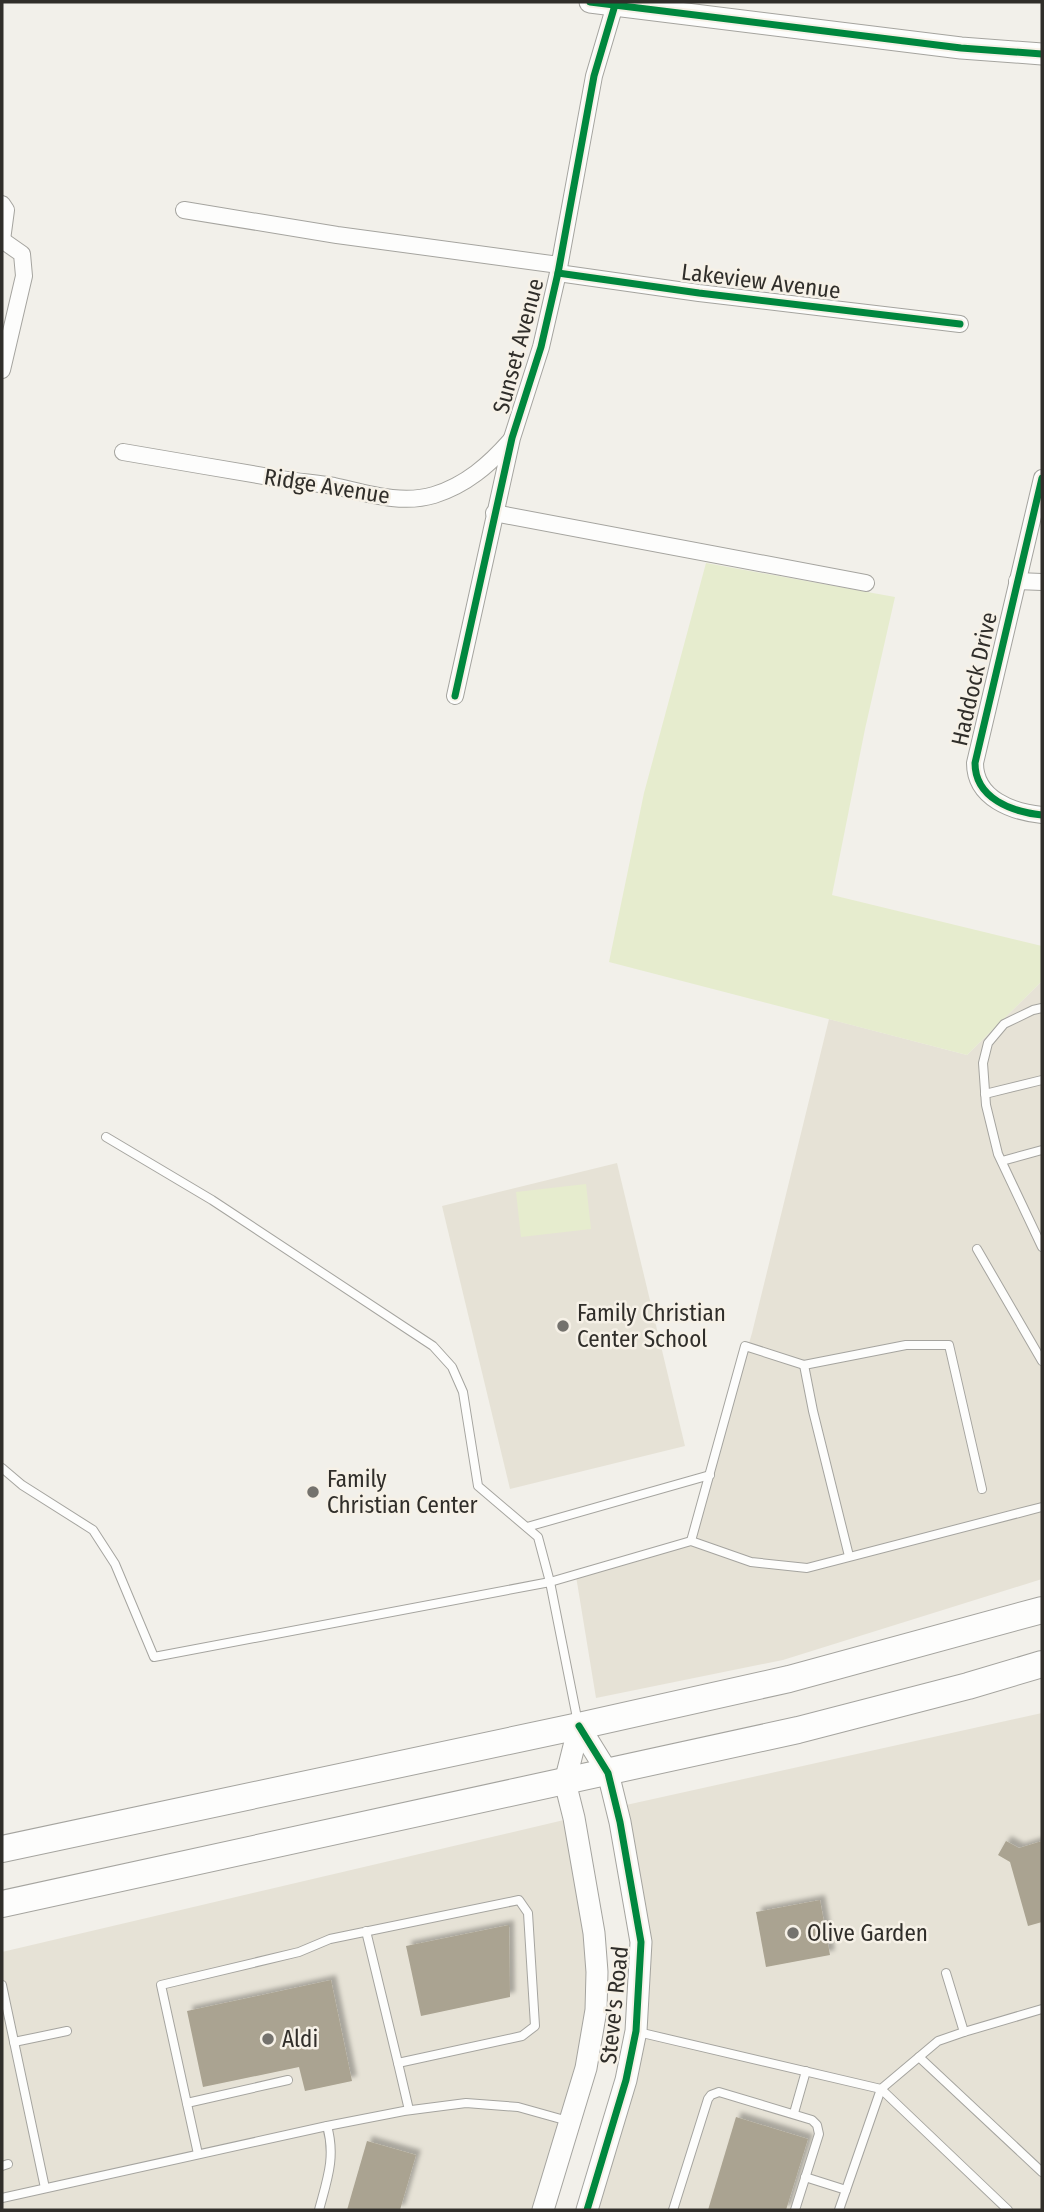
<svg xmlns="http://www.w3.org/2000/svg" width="1044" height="2212" font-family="'Fira Sans Condensed',sans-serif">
	<defs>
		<filter id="shadow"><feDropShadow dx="5" dy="-5" stdDeviation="2" flood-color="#0004"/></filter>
	</defs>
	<rect width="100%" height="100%" fill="#f2f0ea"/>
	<!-- built -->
	<g fill="#e6e2d6">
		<path d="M1042 981V1579L783 1660 596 1698 575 1570 690 1543 752 1333 829 1019 967 1055Z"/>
		<path d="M617 1163 685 1446 510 1489 442 1206Z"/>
		<path d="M1042 1713V2210H597L645 2041 647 2025 626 1805Z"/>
		<path d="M564 1820 584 1934 587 1990 584 2026 576 2065 532 2210H2V1952Z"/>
	</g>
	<!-- green -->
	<g fill="#e6ecce">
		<path d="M706 563 895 597 865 729 832 895 1042 946V981L967 1055 609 962 644 793Z"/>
		<path d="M586 1184 591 1229 521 1237 516 1192Z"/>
	</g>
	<!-- building -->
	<g fill="#aaa391" filter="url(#shadow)">
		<path d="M1006 1841 1019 1848 1042 1841V1922L1028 1926 1010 1862 998 1855Z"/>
		<path d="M820 1900 830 1955 766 1967 756 1912Z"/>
		<path d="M509 1925 510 1997 421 2016 406 1946Z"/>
		<path d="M331 1980 352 2081 305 2091 299 2067 203 2087 187 2011Z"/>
		<path d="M736 2117 808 2139 786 2210H708Z"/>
		<path d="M367 2141 416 2155 400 2210H347Z"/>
	</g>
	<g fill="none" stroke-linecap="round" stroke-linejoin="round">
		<defs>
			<g id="service">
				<path d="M1042 1008 1033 1010 1004 1024 988 1043 983 1063 986 1105 998 1154 1042 1247"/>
				<path d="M985 1094 1042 1080"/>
				<path d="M106 1137 212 1200 433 1346 452 1367 463 1392 478 1486 538 1537 550 1582 578 1723"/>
				<path d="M1002 1161 1042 1150"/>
				<path d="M977 1249 1042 1361"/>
				<path d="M804 1365 813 1411 849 1556"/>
				<path d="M2 1468 22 1485 93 1530 115 1564 154 1657 550 1582 691 1541 751 1562 807 1568 1042 1507"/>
				<path d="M527 1527 710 1475"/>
				<path d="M691 1541 745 1346 804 1365 906 1345H949L982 1489"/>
				<path d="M946 1973 964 2032"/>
				<path d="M2 1985 45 2188"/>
				<path d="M638 2032 881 2089 1008 2210"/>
				<path d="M14 2042 67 2031"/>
				<path d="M919 2057 1042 2172"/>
				<path d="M398 2063 409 2110"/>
				<path d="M187 2103 288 2080"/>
				<path d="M794 2113 806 2071"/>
				<path d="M198 2154 161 1985 299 1952 330 1939 519 1900 528 1913 535 2026 522 2036 398 2063 366 1931"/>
				<path d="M2 2166 8 2164"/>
				<path d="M805 2177 846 2190"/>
				<path d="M2 2198 327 2126 404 2111 466 2103 518 2107 568 2121"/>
				<path d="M319 2210C327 2180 336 2157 327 2126"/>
				<path d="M673 2210 708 2099 711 2095 719 2092 812 2120 817 2125 819 2134 795 2210"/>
				<path d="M839 2210 881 2089 938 2041 964 2032 1042 2009"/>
			</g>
			<g id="minor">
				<path d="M2 204 6 210 2 240"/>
				<path d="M184 210 337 235 559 265"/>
				<path d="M558 273 699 293 960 324"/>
				<path d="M2 370 24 276 22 254 2 240"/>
				<path d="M123 452C176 461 228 470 281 479 299 482 316 483 334 486 366 493 401 505 434 495 466 485 489 465 511 440"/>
				<path d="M1042 478 975 763C975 799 1013 812 1042 815"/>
				<path d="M494 513 866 583"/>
				<path d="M1017 581 1042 582"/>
				<path d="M455 696 512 438 541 347 558 273 594 76 615 5"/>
			</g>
			<g id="tertiary">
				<path d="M590 2 961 48 1042 54"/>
				<path d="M579 1726 608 1773 620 1822 641 1942 636 2031 626 2080 587 2210"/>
				<path d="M543 2210 586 2068 596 2010 597 1972 594 1933 574 1818 565 1782 579 1726"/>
			</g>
			<g id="trunk">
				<path d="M2 1849 579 1726 789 1679 1042 1610"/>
				<path d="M2 1904 798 1730 968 1686 1042 1664"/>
			</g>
		</defs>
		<!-- service casing -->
		<use href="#service" stroke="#a5a49f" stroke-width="10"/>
		<!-- minor casing -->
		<use href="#minor" stroke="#a5a49f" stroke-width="18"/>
		<!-- tertiary casing -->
		<use href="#tertiary" stroke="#a5a49f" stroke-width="23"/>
		<!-- trunk casing -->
		<use href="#trunk" stroke="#a5a49f" stroke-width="28"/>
		<!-- service -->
		<use href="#service" stroke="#fdfdfc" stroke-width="8"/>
		<!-- minor -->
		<use href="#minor" stroke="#fdfdfc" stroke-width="16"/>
		<!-- tertiary -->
		<use href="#tertiary" stroke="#fdfdfc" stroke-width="21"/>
		<!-- trunk -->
		<use href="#trunk" stroke="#fdfdfc" stroke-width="26"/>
		<defs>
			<g id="cycleway">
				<path d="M590 2 961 48 1042 54"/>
				<path d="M558 273 699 293 960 324"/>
				<path d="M1042 478 975 763C975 799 1013 812 1042 815"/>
				<path d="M455 696 512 438 541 347 558 273 594 76 615 5"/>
				<path d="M579 1726 608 1773 620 1822 641 1942 636 2031 626 2080 587 2210"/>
			</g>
		</defs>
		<!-- cycleway casing -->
		<use href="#cycleway" stroke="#f6f1e7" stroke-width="11"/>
		<!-- cycleway -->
		<use href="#cycleway" stroke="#00873e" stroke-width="7"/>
	</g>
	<!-- markers -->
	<g fill="#74726d" stroke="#f6f1e7" stroke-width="2.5">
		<circle cx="563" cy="1326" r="7"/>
		<circle cx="313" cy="1492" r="7"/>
		<circle cx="793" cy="1933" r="7"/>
		<circle cx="268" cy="2039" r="7"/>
	</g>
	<g text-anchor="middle" stroke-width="5" stroke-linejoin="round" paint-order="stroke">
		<!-- street labels -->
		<g font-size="23" fill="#302e2a" stroke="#f6f1e7">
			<text transform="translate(761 281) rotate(7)" y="8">Lakeview Avenue</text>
			<text transform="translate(518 346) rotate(-75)" y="8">Sunset Avenue</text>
			<text transform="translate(327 486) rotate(9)" y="8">Ridge Avenue</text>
			<text transform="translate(974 679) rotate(-77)" y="8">Haddock Drive</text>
			<text transform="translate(614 2005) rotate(-84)" y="8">Steve's Road</text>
		</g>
		<!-- poi labels -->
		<g font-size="23" fill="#302e2a" stroke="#f6f1e7" text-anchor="start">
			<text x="577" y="1321">Family Christian<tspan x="577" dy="26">Center School</tspan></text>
			<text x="327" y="1487">Family<tspan x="327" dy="26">Christian Center</tspan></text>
			<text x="807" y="1941">Olive Garden</text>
			<text x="282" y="2047">Aldi</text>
		</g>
	</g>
	<!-- border -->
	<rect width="1044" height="2212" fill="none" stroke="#302e2a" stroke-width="7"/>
</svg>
